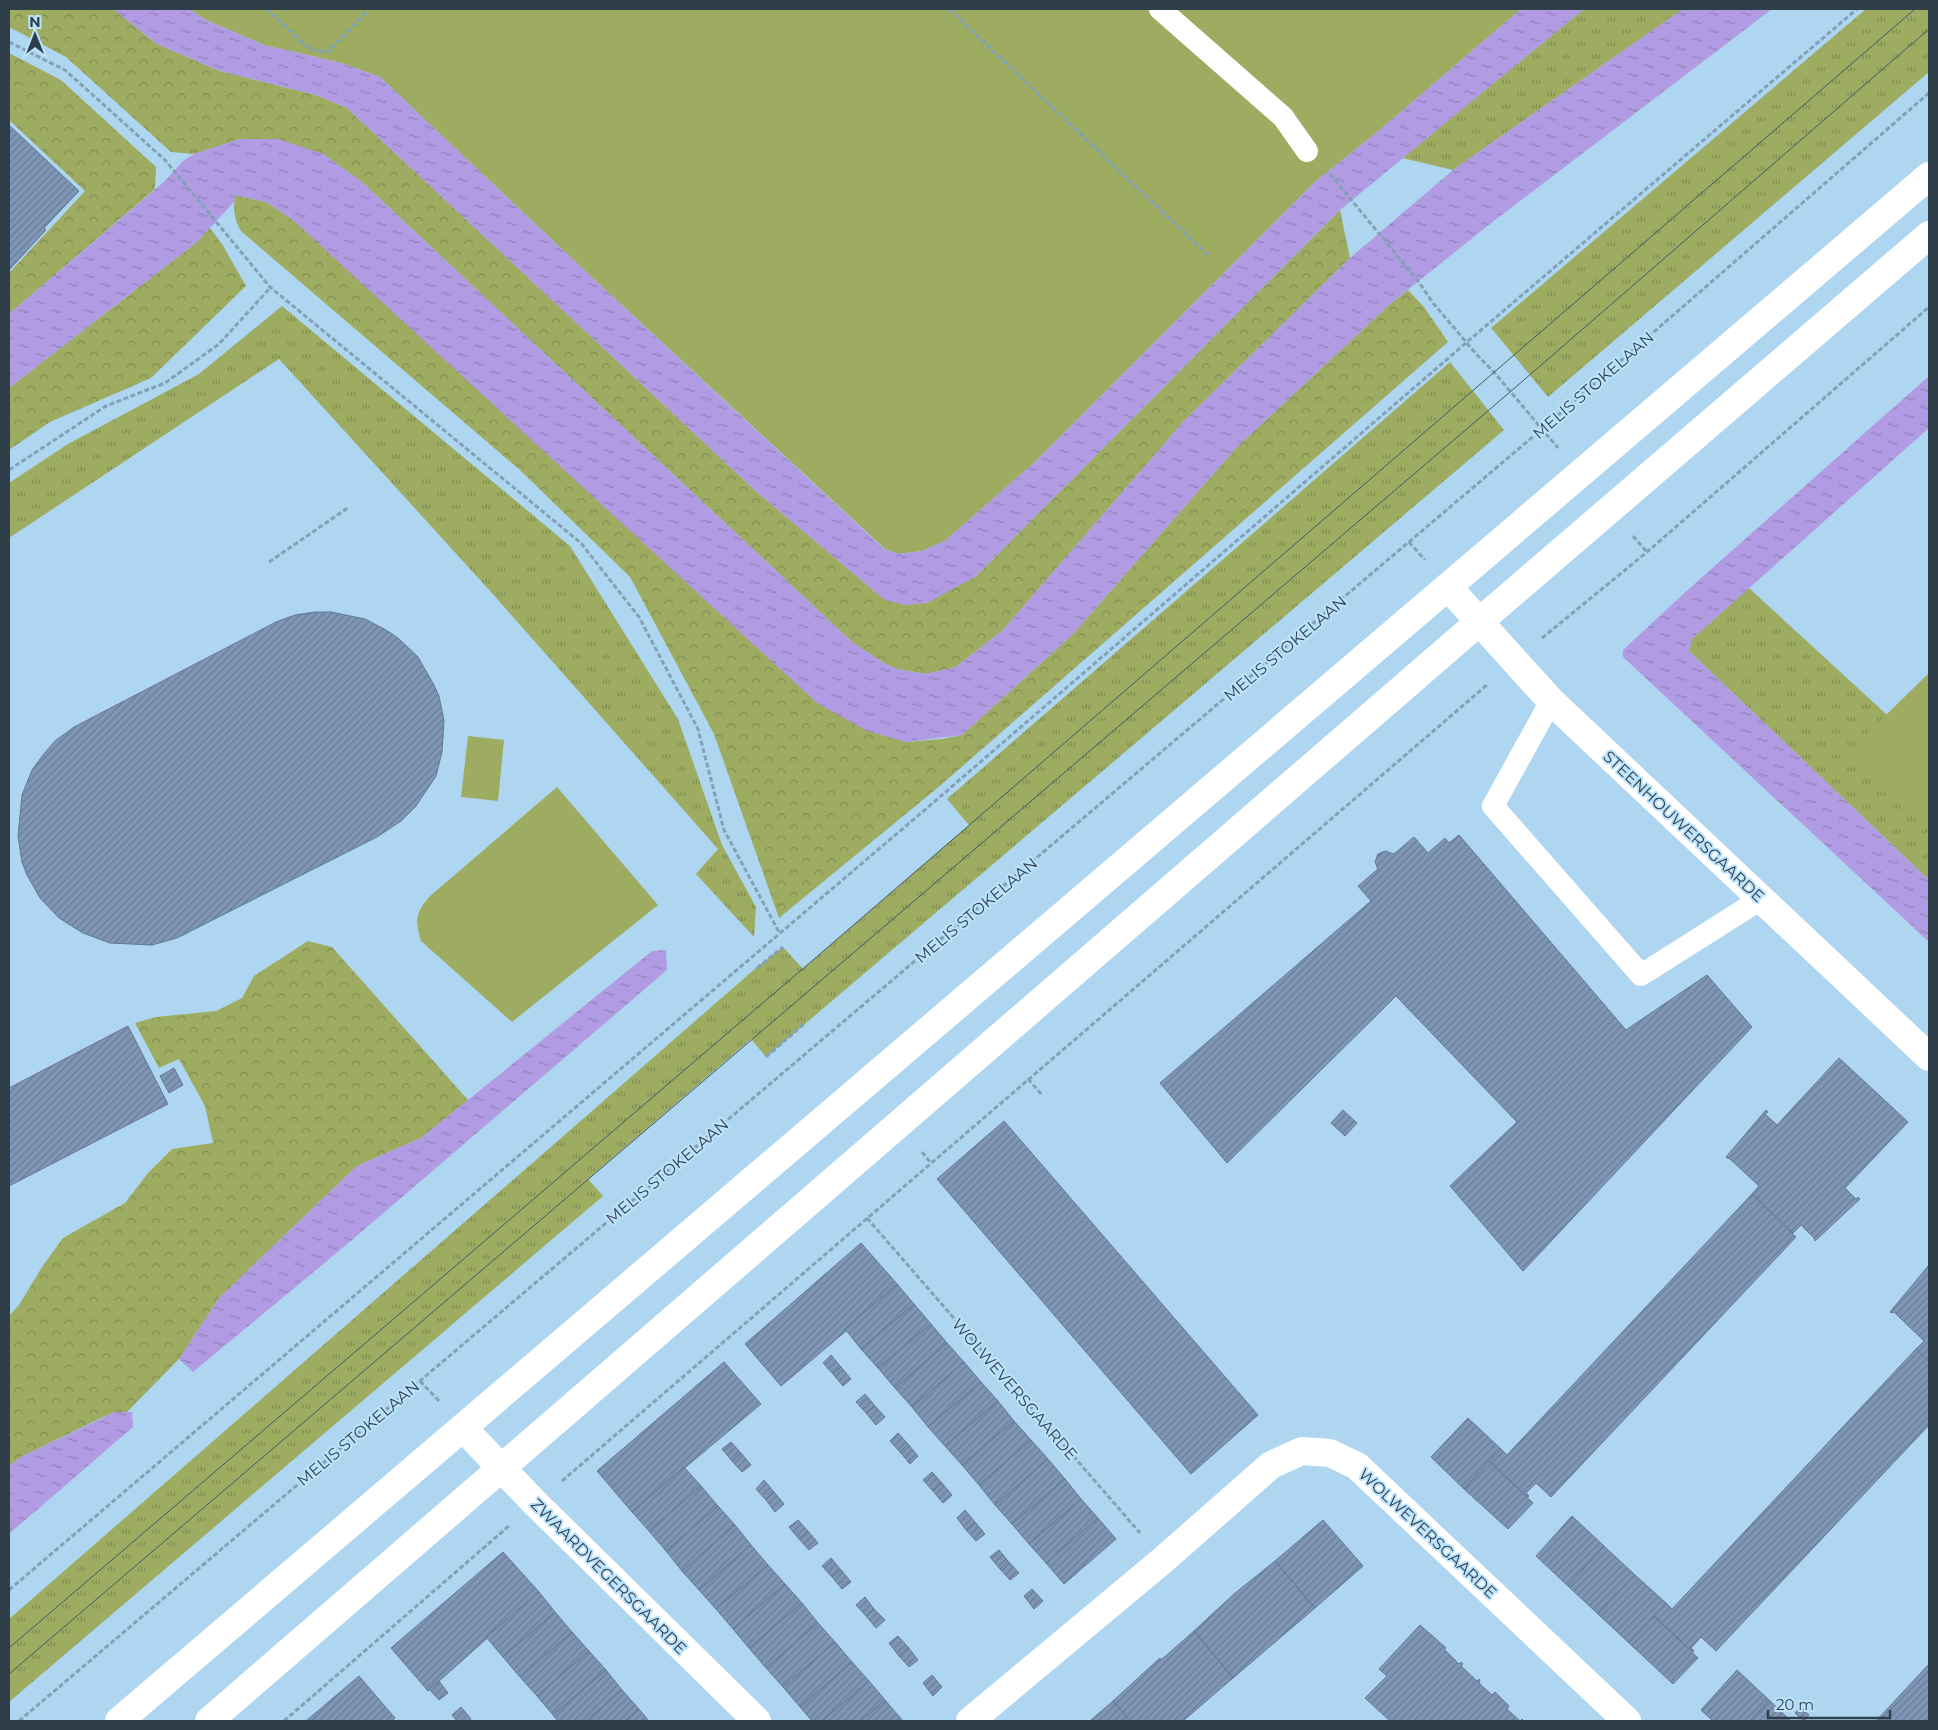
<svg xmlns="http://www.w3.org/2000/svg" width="1938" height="1730" font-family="Montserrat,sans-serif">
	<defs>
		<pattern id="grass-tufts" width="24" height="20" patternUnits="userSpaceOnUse" patternTransform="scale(1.25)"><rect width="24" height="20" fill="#9dac61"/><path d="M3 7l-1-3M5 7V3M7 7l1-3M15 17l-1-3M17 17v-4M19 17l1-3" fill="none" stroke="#808d52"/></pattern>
		<pattern id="forest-crowns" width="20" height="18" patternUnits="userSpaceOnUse" patternTransform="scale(1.25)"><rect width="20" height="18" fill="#9dac61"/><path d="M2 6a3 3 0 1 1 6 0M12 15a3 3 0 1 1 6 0" fill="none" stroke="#808d52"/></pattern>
		<pattern id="water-ripples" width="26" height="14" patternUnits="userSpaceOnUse" patternTransform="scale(1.25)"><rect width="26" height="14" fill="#b19be2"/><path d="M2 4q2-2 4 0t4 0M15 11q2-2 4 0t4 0" fill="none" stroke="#9080b9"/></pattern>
		<pattern id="building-hatch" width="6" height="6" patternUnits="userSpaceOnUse" patternTransform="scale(1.25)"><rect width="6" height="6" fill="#8096b7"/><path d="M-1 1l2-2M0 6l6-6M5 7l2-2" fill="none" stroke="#697c97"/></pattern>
	</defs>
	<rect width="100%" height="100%" fill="#afd6f1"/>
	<!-- grass -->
	<g fill="url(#grass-tufts)">
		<path d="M1584 9H1683L1453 170 1402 158Z"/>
		<path d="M1866 9H1929V72L1548 397 1491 328Z"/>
		<path d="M282 306 570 546 678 719 722 845 756 907 754 937 696 874 718 849 491 592 279 359 9 538V483L68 444 199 374Z"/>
		<path d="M1450 362 1504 430 766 1057 751 1039 588 1179 603 1196 9 1702V1619L756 968 783 947 803 969 969 825 947 799Z"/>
		<path d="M1749 588 1897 724 1929 690V880L1689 651 1692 639Z"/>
	</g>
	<!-- forest -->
	<g fill="url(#forest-crowns)">
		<path d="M9 9H113L157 44 220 71 316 95 347 108 758 493 885 600 975 577 1340 210 1350 258 1184 421 1003 630 956 667 926 674 901 670 887 665 853 643 362 182 323 154 240 139 194 154 171 152 66 57 9 27Z"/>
		<path d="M9 53 61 80 156 167 155 189 9 314V273L85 191 9 120Z"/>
		<path d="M235 195 266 202 293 220 906 742 942 739 962 735 1073 634 1237 447 1390 304 1408 290 1424 307 1448 342 941 785 779 918 714 734 630 577 521 471 242 232C234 222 233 208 235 195Z"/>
		<path d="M210 228 222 244 246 286 151 378 50 422 9 450V388L197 242Z"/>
		<path d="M308 941 332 947 468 1100 421 1138 357 1166 219 1298 179 1359 127 1412H115L99 1419 21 1457 9 1466V1316L19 1305 42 1267 63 1238 125 1203 148 1173 172 1149 213 1143 205 1106 179 1059 159 1068 135 1023 156 1017 216 1011 242 998 254 976Z"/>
	</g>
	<!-- pitch -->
	<g fill="#9dac61">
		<path d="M189 9H1521L1382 128 1315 182 1036 461 945 541 922 551 898 554 885 549 584 270 380 77 341 63 264 45 206 20Z"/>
		<path d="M1929 673V828L1849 751Z"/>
		<path d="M468 736 504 740 498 801 461 797Z"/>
		<path d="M557 787 658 905 512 1022 421 941C415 920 415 914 429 897Z"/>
	</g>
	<!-- water -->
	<g fill="url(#water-ripples)">
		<path d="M113 9H189L206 20 264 45 341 63 380 77 584 270 884 549 898 554 922 551 945 541 1036 461 1315 182 1382 128 1521 9H1584L1340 210 975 577 927 603 905 605 885 600 758 493 347 108 316 95 220 71 157 44Z"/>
		<path d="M1683 9H1772L1495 220 1390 304 1237 447 1073 634 962 735 906 742 867 731 817 703 293 220 266 202 235 195 234 202 197 242 9 388V314L165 181 183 161 194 154 240 139H278L323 154 362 182 853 643 887 665 901 670 926 674 956 667 1003 630 1184 421 1350 258 1453 170Z"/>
		<path d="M1929 376V428L1692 639 1689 651 1929 880V942L1623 657V650L1691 587Z"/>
		<path d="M666 950 667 970 345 1246 193 1372 179 1359 219 1298 357 1166 421 1138 652 951Z"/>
		<path d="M115 1412H132L133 1427 9 1534V1466L21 1457Z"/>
	</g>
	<!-- building -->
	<g fill="url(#building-hatch)" stroke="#627797">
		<path d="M9 125 79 191 44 228 46 230 9 270Z"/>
		<path d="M315 612H331L365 619 386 630 398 638 418 657 434 685 439 696 444 721 442 752 436 776 416 806 401 821 377 837 177 938 152 945 110 943 83 933 59 918 40 898 27 875 22 862 18 836 22 795 32 770 43 755 55 741 74 727 276 622 295 615Z"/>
		<path d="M1459 835 1626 1030 1707 975 1752 1027 1523 1271 1450 1186 1517 1122 1396 996 1227 1163 1160 1083 1371 901 1358 886 1378 869 1375 862 1378 854 1385 851 1394 854 1414 837 1428 853 1445 838 1449 843Z"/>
		<path d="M128 1026 168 1104 9 1186V1088Z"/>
		<path d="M1839 1058 1908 1122 1845 1188 1856 1199 1858 1197 1860 1199 1815 1241 1814 1238 1801 1225 1793 1233 1752 1194 1759 1186 1729 1158 1728 1159 1726 1157 1766 1110 1768 1112 1765 1114 1777 1125Z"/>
		<path d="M174 1068 183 1085 169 1093 160 1076Z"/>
		<path d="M1343 1110 1357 1123 1345 1136 1331 1123Z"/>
		<path d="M1004 1121 1258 1415 1191 1474 937 1179Z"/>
		<path d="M1752 1194 1796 1237 1551 1497 1536 1483 1526 1493 1529 1496 1528 1497 1489 1461 1501 1449 1507 1455Z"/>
		<path d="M861 1243 897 1284 845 1329 846 1331 781 1386 745 1344Z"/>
		<path d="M1929 1265V1362L1916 1349 1924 1341 1894 1312 1892 1313 1890 1312Z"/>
		<path d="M897 1284 914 1304 861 1349 845 1329Z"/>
		<path d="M914 1304 931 1324 878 1368 861 1349Z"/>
		<path d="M931 1324 947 1343 895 1388 878 1368Z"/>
		<path d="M947 1343 964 1362 912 1407 895 1388Z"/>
		<path d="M1916 1349 1929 1362V1425L1716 1651 1701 1637 1691 1648 1694 1651 1693 1652 1654 1616 1666 1603 1672 1609Z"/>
		<path d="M831 1355 841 1367 833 1374 823 1363Z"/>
		<path d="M724 1362 761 1404 632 1512 597 1471Z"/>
		<path d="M964 1362 981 1382 928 1427 912 1407Z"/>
		<path d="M841 1367 851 1379 843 1386 833 1374Z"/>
		<path d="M981 1382 998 1401 945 1446 928 1427Z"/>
		<path d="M865 1394 875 1406 866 1413 856 1402Z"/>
		<path d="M998 1401 1014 1421 962 1465 945 1446Z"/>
		<path d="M875 1406 885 1417 876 1425 866 1413Z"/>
		<path d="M1468 1418 1501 1449 1464 1489 1431 1457Z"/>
		<path d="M1014 1421 1031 1440 979 1485 962 1465Z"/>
		<path d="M898 1433 908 1444 900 1452 890 1441Z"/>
		<path d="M1031 1440 1048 1459 995 1505 979 1485Z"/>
		<path d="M731 1442 741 1453 732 1461 722 1449Z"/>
		<path d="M908 1444 918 1456 910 1464 900 1452Z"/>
		<path d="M741 1453 751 1465 742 1472 732 1461Z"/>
		<path d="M1048 1459 1065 1479 1012 1524 995 1505Z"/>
		<path d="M1489 1461 1533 1503 1508 1529 1464 1489Z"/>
		<path d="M684 1467 701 1486 649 1531 632 1512Z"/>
		<path d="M932 1472 942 1483 933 1491 923 1480Z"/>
		<path d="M1065 1479 1081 1499 1029 1544 1012 1524Z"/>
		<path d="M764 1480 774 1492 766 1500 756 1489Z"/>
		<path d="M942 1483 952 1495 943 1503 933 1491Z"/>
		<path d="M701 1486 718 1506 666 1551 649 1531Z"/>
		<path d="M774 1492 784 1504 775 1512 766 1500Z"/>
		<path d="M1081 1499 1098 1518 1046 1563 1029 1544Z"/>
		<path d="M718 1506 735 1525 682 1571 666 1551Z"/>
		<path d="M965 1510 975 1522 966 1530 957 1518Z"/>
		<path d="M1572 1516 1604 1546 1568 1586 1536 1556Z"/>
		<path d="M1098 1518 1116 1539 1064 1584 1046 1563Z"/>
		<path d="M798 1520 808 1531 799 1539 789 1527Z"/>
		<path d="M1323 1520 1363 1566 1315 1608 1275 1561Z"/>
		<path d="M975 1522 985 1534 976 1541 966 1530Z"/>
		<path d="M735 1525 751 1545 699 1590 682 1571Z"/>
		<path d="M808 1531 818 1543 809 1550 799 1539Z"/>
		<path d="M751 1545 768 1565 716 1609 699 1590Z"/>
		<path d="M1604 1546 1635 1575 1598 1614 1568 1586Z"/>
		<path d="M999 1550 1008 1561 1000 1569 990 1557Z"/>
		<path d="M503 1552 539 1592 428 1691 391 1648Z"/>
		<path d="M831 1558 841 1570 832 1577 822 1566Z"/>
		<path d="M1008 1561 1019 1573 1010 1580 1000 1569Z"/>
		<path d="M1275 1561 1315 1608 1233 1678 1194 1631 1234 1594Z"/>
		<path d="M768 1565 785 1584 733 1629 716 1609Z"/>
		<path d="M841 1570 851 1582 842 1589 832 1577Z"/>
		<path d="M1635 1575 1666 1603 1629 1643 1598 1614Z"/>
		<path d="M785 1584 802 1603 749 1648 733 1629Z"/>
		<path d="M1032 1589 1043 1601 1034 1609 1024 1596Z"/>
		<path d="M539 1592 555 1612 503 1657 486 1637Z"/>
		<path d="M865 1597 874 1609 866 1616 856 1605Z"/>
		<path d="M802 1603 818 1623 766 1668 749 1648Z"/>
		<path d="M874 1609 885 1620 876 1628 866 1616Z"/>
		<path d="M555 1612 572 1632 520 1677 503 1657Z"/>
		<path d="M1654 1616 1698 1658 1673 1684 1629 1643Z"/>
		<path d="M818 1623 835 1642 783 1687 766 1668Z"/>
		<path d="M1420 1625 1444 1646 1446 1648 1444 1649 1459 1664 1461 1662 1463 1664 1461 1666 1477 1681 1479 1679 1480 1681 1479 1683 1492 1695 1495 1692 1509 1706 1507 1709 1520 1721 1522 1719 1523 1721H1390L1365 1698 1387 1676 1379 1669Z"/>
		<path d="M1194 1631 1233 1678 1183 1721H1130L1113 1701 1160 1658 1161 1660Z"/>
		<path d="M572 1632 589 1651 537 1696 520 1677Z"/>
		<path d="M898 1636 908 1647 899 1656 889 1643Z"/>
		<path d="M835 1642 852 1662 800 1707 783 1687Z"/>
		<path d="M908 1647 918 1660 909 1667 899 1656Z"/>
		<path d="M589 1651 606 1670 553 1715 537 1696Z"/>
		<path d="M852 1662 869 1681 822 1721H812L800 1707Z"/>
		<path d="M1929 1664V1721H1876Z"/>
		<path d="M606 1670 622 1690 586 1721H558L553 1715Z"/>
		<path d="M1737 1670 1769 1700 1750 1721H1713L1701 1710Z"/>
		<path d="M932 1675 942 1687 933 1696 923 1683Z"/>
		<path d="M359 1676 395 1718 392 1721H306Z"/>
		<path d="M439 1681 448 1693 439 1700 429 1689Z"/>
		<path d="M869 1681 885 1700 861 1721H822Z"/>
		<path d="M622 1690 639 1709 625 1721H586Z"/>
		<path d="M885 1700 903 1721H861Z"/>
		<path d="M1769 1700 1791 1721H1750Z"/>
		<path d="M1113 1701 1130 1721H1090Z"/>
		<path d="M461 1707 471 1719 469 1721H457L452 1715Z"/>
		<path d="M1801 1707 1809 1715 1804 1721 1795 1713Z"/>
		<path d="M639 1709 649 1721H625Z"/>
	</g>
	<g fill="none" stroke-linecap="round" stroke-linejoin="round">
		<!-- path -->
		<g stroke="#82a0b6" stroke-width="3" stroke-dasharray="5 2.5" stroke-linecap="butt">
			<path d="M267 9 311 50 328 52 369 9"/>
			<path d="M949 9 1208 255"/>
			<path d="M9 42 65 70 165 160 270 287 581 543 639 617 698 729 724 830 779 932"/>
			<path d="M1330 174 1418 281 1433 303 1477 355 1493 371 1558 448"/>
			<path d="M9 470 106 406 165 383 219 344 270 288"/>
			<path d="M1633 536 1647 552"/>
			<path d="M1409 542 1425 560"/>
			<path d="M269 562 349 507"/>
			<path d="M1542 638 1647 552 1929 307"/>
			<path d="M757 968 783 947"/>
			<path d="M766 1057 805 1023"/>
			<path d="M1028 1079 1043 1096"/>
			<path d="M922 1152 931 1163"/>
			<path d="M867 1218 1140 1533"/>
			<path d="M420 1381 440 1402"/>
			<path d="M562 1481 1488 684"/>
			<path d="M9 1590 934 802 1467 342 1857 9"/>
			<path d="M19 1721 1542 429 1929 93"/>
			<path d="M284 1721 510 1525"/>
		</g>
		<!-- lane -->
		<g stroke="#fff" stroke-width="22">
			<path d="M1160 9 1283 117 1307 151"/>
			<path d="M1551 701 1493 806 1641 975 1761 899"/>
		</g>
		<!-- street -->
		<g stroke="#fff" stroke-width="28">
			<path d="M1448 587 1551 701 1929 1057"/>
			<path d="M463 1428 535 1503 757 1721"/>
			<path d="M970 1721 1163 1560 1271 1465 1302 1451 1330 1453 1357 1466 1627 1721"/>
		</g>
		<!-- secondary -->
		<g stroke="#fff" stroke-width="28">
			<path d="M119 1721 1929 176"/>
			<path d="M209 1721 1479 622 1929 235"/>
		</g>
		<!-- tram -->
		<g stroke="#435764" stroke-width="1">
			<path d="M9 1648 813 960 1915 9"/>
			<path d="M9 1674 1510 392 1929 29"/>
		</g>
	</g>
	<g text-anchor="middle" stroke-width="4" stroke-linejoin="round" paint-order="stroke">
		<!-- street labels -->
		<g font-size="16" fill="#2f3f4a" stroke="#bce3fe">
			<text transform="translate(1593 385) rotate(-41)" y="6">MELIS STOKELAAN</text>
			<text transform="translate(1285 648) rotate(-40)" y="6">MELIS STOKELAAN</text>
			<text transform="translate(1684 826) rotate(43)" y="6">STEENHOUWERSGAARDE</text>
			<text transform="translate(976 910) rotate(-40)" y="6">MELIS STOKELAAN</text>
			<text transform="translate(667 1171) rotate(-40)" y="6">MELIS STOKELAAN</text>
			<text transform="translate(1015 1389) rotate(49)" y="6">WOLWEVERSGAARDE</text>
			<text transform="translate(358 1433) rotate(-40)" y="6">MELIS STOKELAAN</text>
			<text transform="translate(1428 1533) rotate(43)" y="6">WOLWEVERSGAARDE</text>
			<text transform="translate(609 1576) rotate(45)" y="6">ZWAARDVEGERSGAARDE</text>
		</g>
	</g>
	<!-- border -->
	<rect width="1938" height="1730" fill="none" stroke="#2f3f4a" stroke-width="20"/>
	<!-- north arrow -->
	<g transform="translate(35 35)" stroke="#bce3fe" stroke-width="4" paint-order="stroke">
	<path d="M0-4L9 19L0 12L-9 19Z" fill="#2f3f4a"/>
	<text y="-8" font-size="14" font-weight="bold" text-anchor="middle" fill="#2f3f4a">N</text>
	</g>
	<!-- scale -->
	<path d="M1768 1710v8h122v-8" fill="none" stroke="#2f3f4a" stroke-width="2.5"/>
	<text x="1776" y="1710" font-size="15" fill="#2f3f4a" stroke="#bce3fe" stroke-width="4" paint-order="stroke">20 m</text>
</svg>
